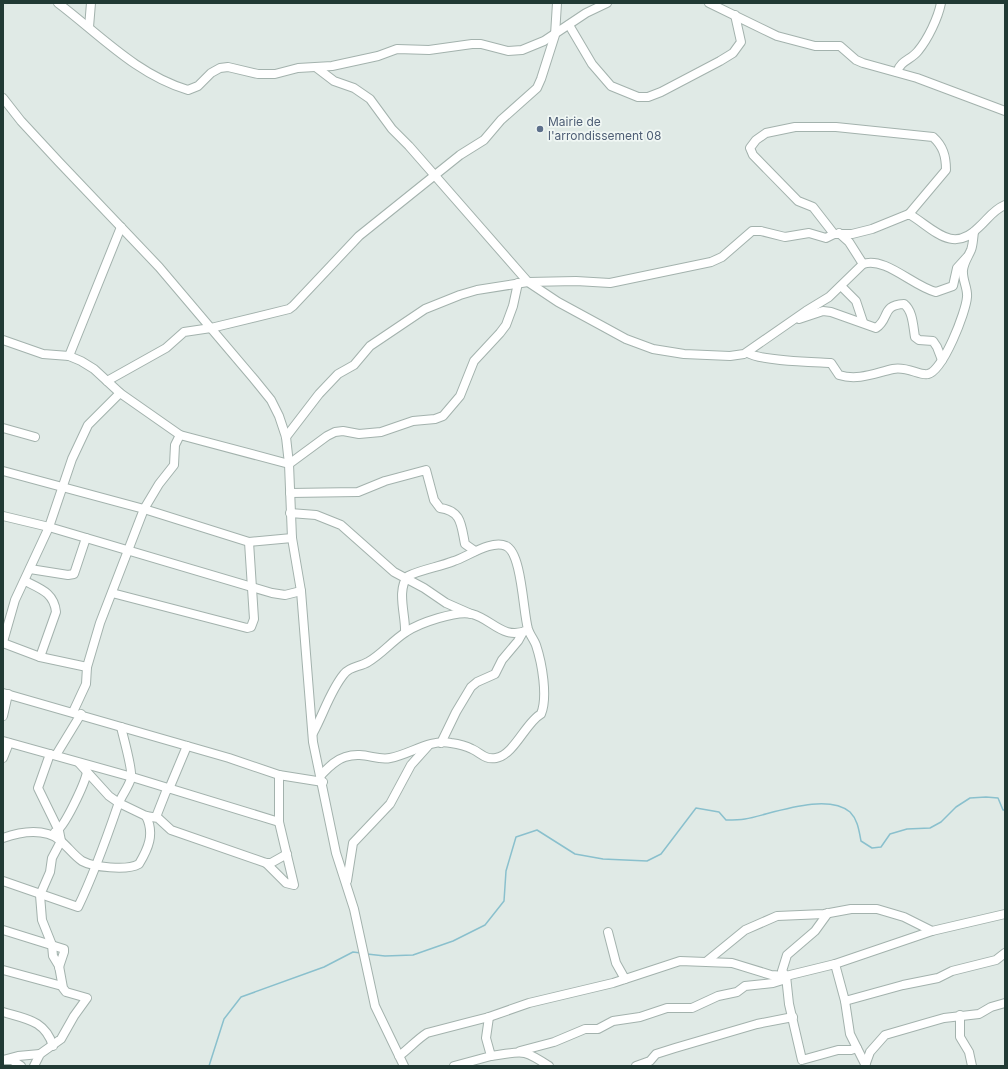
<svg xmlns="http://www.w3.org/2000/svg" width="1008" height="1069" font-family="Inter,sans-serif">
	<rect width="100%" height="100%" fill="#e0eae6"/>
	<g fill="none" stroke-linecap="round" stroke-linejoin="round">
		<!-- stream -->
		<g stroke="#8ac0cd" stroke-width="1.5">
			<path d="M367 954 385 956 413 955 453 941 485 925 504 901 506 871 516 837 537 830 575 854 603 859 647 861 661 854 696 808 719 812 726 820C732 820 739 820 745 819 772 814 826 792 850 812 858 820 859 831 861 841L872 848 881 847 890 834 907 829 930 828 941 822 956 807 970 798 986 797 998 798 1003 810H1005"/>
			<path d="M209 1066 224 1019 241 997 324 967 353 952 361 953"/>
		</g>
		<defs>
			<g id="minor">
				<path d="M58 3C99 34 137 75 188 90L198 86 211 73 220 68 228 67 258 74H275L298 68 332 66 378 56 397 49 429 50 472 44H481L508 51 522 50 544 41 586 13 607 3"/>
				<path d="M709 3 777 36 815 46H840L856 60 863 63 917 78 1005 111"/>
				<path d="M569 25 592 64 611 86 638 97H648L661 92 720 61 733 53 741 42 735 15"/>
				<path d="M89 27 91 3"/>
				<path d="M317 68 334 81 354 88 370 99 392 129 409 146 528 282 558 302 604 327 626 339 653 349 684 354 730 356 744 354 806 311 829 297 863 264C885 256 914 287 936 292L953 286 957 268 967 257"/>
				<path d="M897 72C901 60 911 60 918 51 928 39 938 18 941 3"/>
				<path d="M3 98 21 121 59 162 159 267 254 379 271 400 279 416 286 437 289 464 292 538 301 591 313 742 336 853 354 909 375 1006 404 1066"/>
				<path d="M839 233 849 242 863 264"/>
				<path d="M834 234 813 207 798 201 753 155 750 148 756 140 766 133 795 127H836L933 137C943 146 946 156 946 170L909 214"/>
				<path d="M841 286 856 301 863 322"/>
				<path d="M799 319 823 311 831 312 876 328C890 319 881 305 904 304 913 311 913 326 915 337L919 340 933 341 937 347 942 360"/>
				<path d="M3 340 43 354 69 356 81 361 94 369 120 393"/>
				<path d="M748 353C761 361 814 362 831 363L839 375C858 381 875 373 893 369 907 366 920 376 928 374 943 371 966 312 967 297 968 288 962 280 963 270 964 262 968 257 971 250 973 245 973 238 974 232"/>
				<path d="M69 356 121 227"/>
				<path d="M107 381 166 348 184 332 211 328 289 309 293 306 359 236 460 155 484 140 501 120 537 88 541 79 555 35 557 3"/>
				<path d="M3 428 35 437"/>
				<path d="M286 437 319 394 338 374 354 365 370 346 425 309 460 295 477 290 528 282 576 281 610 283 711 262 722 257 752 231H761L785 237 809 233 826 238 834 234H852L872 229 909 214C933 228 952 255 979 227 988 219 993 210 1005 205"/>
				<path d="M3 471 144 509 249 542 292 538"/>
				<path d="M290 493 358 492 385 481 426 470 434 500 440 508C462 511 461 525 465 544L475 551"/>
				<path d="M290 513 316 515 341 525 394 572 424 588 446 603 471 614"/>
				<path d="M3 516 49 527 272 593 285 595 301 591"/>
				<path d="M30 569 68 575 74 574 86 538"/>
				<path d="M25 581C41 589 54 593 56 612L40 657"/>
				<path d="M112 593 247 628 251 627 254 619 249 542"/>
				<path d="M3 642 15 600 49 527 72 459 88 425 120 393 180 435"/>
				<path d="M3 643 40 657 87 667"/>
				<path d="M3 693 229 758 279 775 323 782"/>
				<path d="M73 712 86 684 87 667 100 623 144 509 159 484 174 465 175 445 180 435 289 464 327 436 335 432 343 431 359 434 381 432 413 421 435 419 443 416 460 396 474 361 500 333 506 325 513 306 518 283"/>
				<path d="M3 716 8 694"/>
				<path d="M313 733C324 713 330 691 344 674 350 666 360 667 368 662 382 654 392 641 406 632 419 623 457 610 472 614 492 619 503 641 528 630"/>
				<path d="M3 741 132 777 279 822"/>
				<path d="M441 743 456 712 471 687 477 682 495 674 502 660 518 641 523 632"/>
				<path d="M56 755 81 714"/>
				<path d="M3 758 9 743"/>
				<path d="M79 763 109 796 119 803 146 816 158 818 171 830 266 863H271L287 854"/>
				<path d="M321 775C328 768 335 760 345 757 364 751 376 761 390 758 411 754 429 739 451 743 458 744 466 746 472 749 481 753 485 760 496 758 514 755 526 722 541 714 548 697 542 663 536 645 534 640 530 635 528 629 523 612 522 553 506 546 492 539 467 557 454 561 439 567 423 569 408 576 396 590 406 616 405 632"/>
				<path d="M169 789 187 746"/>
				<path d="M156 817 167 789"/>
				<path d="M55 832C64 829 85 783 87 772"/>
				<path d="M3 838C17 833 34 830 48 834 63 838 70 853 82 861 93 867 127 871 139 864 148 849 155 834 146 816"/>
				<path d="M266 863 286 883 294 885 279 822V775"/>
				<path d="M3 881 78 907C94 874 106 840 118 805 121 796 129 787 131 778 133 770 123 736 121 727"/>
				<path d="M347 881 353 843 390 804 411 765 428 746"/>
				<path d="M828 913 815 931 787 955 782 971 786 976 789 1004 802 1060 838 1050H851L857 1048"/>
				<path d="M3 930 64 949V952L59 967"/>
				<path d="M608 932 616 963 625 979"/>
				<path d="M707 961 745 930 777 916 824 914 851 909H877L904 917 932 931 1005 914"/>
				<path d="M835 964 932 931"/>
				<path d="M3 970 62 986"/>
				<path d="M845 1001 850 1034 866 1066"/>
				<path d="M3 1012C26 1019 45 1020 53 1046"/>
				<path d="M960 1015V1037L969 1052 972 1066"/>
				<path d="M520 1051 554 1042 585 1029H598L613 1021 640 1017 667 1008H692L718 996 737 992 745 986 773 983 786 979"/>
				<path d="M399 1056C409 1049 416 1040 427 1033L489 1017 529 1003 613 983 680 961 732 963 771 975 786 976 835 964 845 1001 903 985 938 978 952 971 996 960 1005 953"/>
				<path d="M491 1056C523 1052 520 1047 549 1066"/>
				<path d="M3 1060 18 1056 40 1054"/>
				<path d="M6 1060H12L21 1066"/>
				<path d="M866 1063 870 1052 885 1035 944 1018 979 1014 991 1007 1005 1003"/>
				<path d="M34 1066 40 1054 61 1039 74 1016 87 998 66 992 63 988 59 966 53 956 52 945 42 920 40 895 50 872 52 858 61 841 59 831 38 788 50 754"/>
				<path d="M454 1066 491 1056 486 1038 489 1017"/>
				<path d="M636 1066 650 1061 656 1054 675 1048 757 1024 793 1017"/>
			</g>
		</defs>
		<!-- minor casing -->
		<use href="#minor" stroke="#a3b2ad" stroke-width="10"/>
		<!-- minor -->
		<use href="#minor" stroke="#fff" stroke-width="8"/>
	</g>
	<!-- markers -->
	<circle fill="#5c6f8a" stroke="#f0f7f4" stroke-width="1.5" cx="540" cy="129" r="4"/>
	<g text-anchor="middle" stroke-width="3.5" stroke-linejoin="round" paint-order="stroke">
		<!-- service labels -->
		<g font-size="12" fill="#4e5e75" stroke="#f0f7f4" text-anchor="start">
			<text x="548" y="126">Mairie de<tspan x="548" dy="14">l'arrondissement 08</tspan></text>
		</g>
	</g>
	<!-- border -->
	<rect width="1008" height="1069" fill="none" stroke="#213a34" stroke-width="8"/>
</svg>
